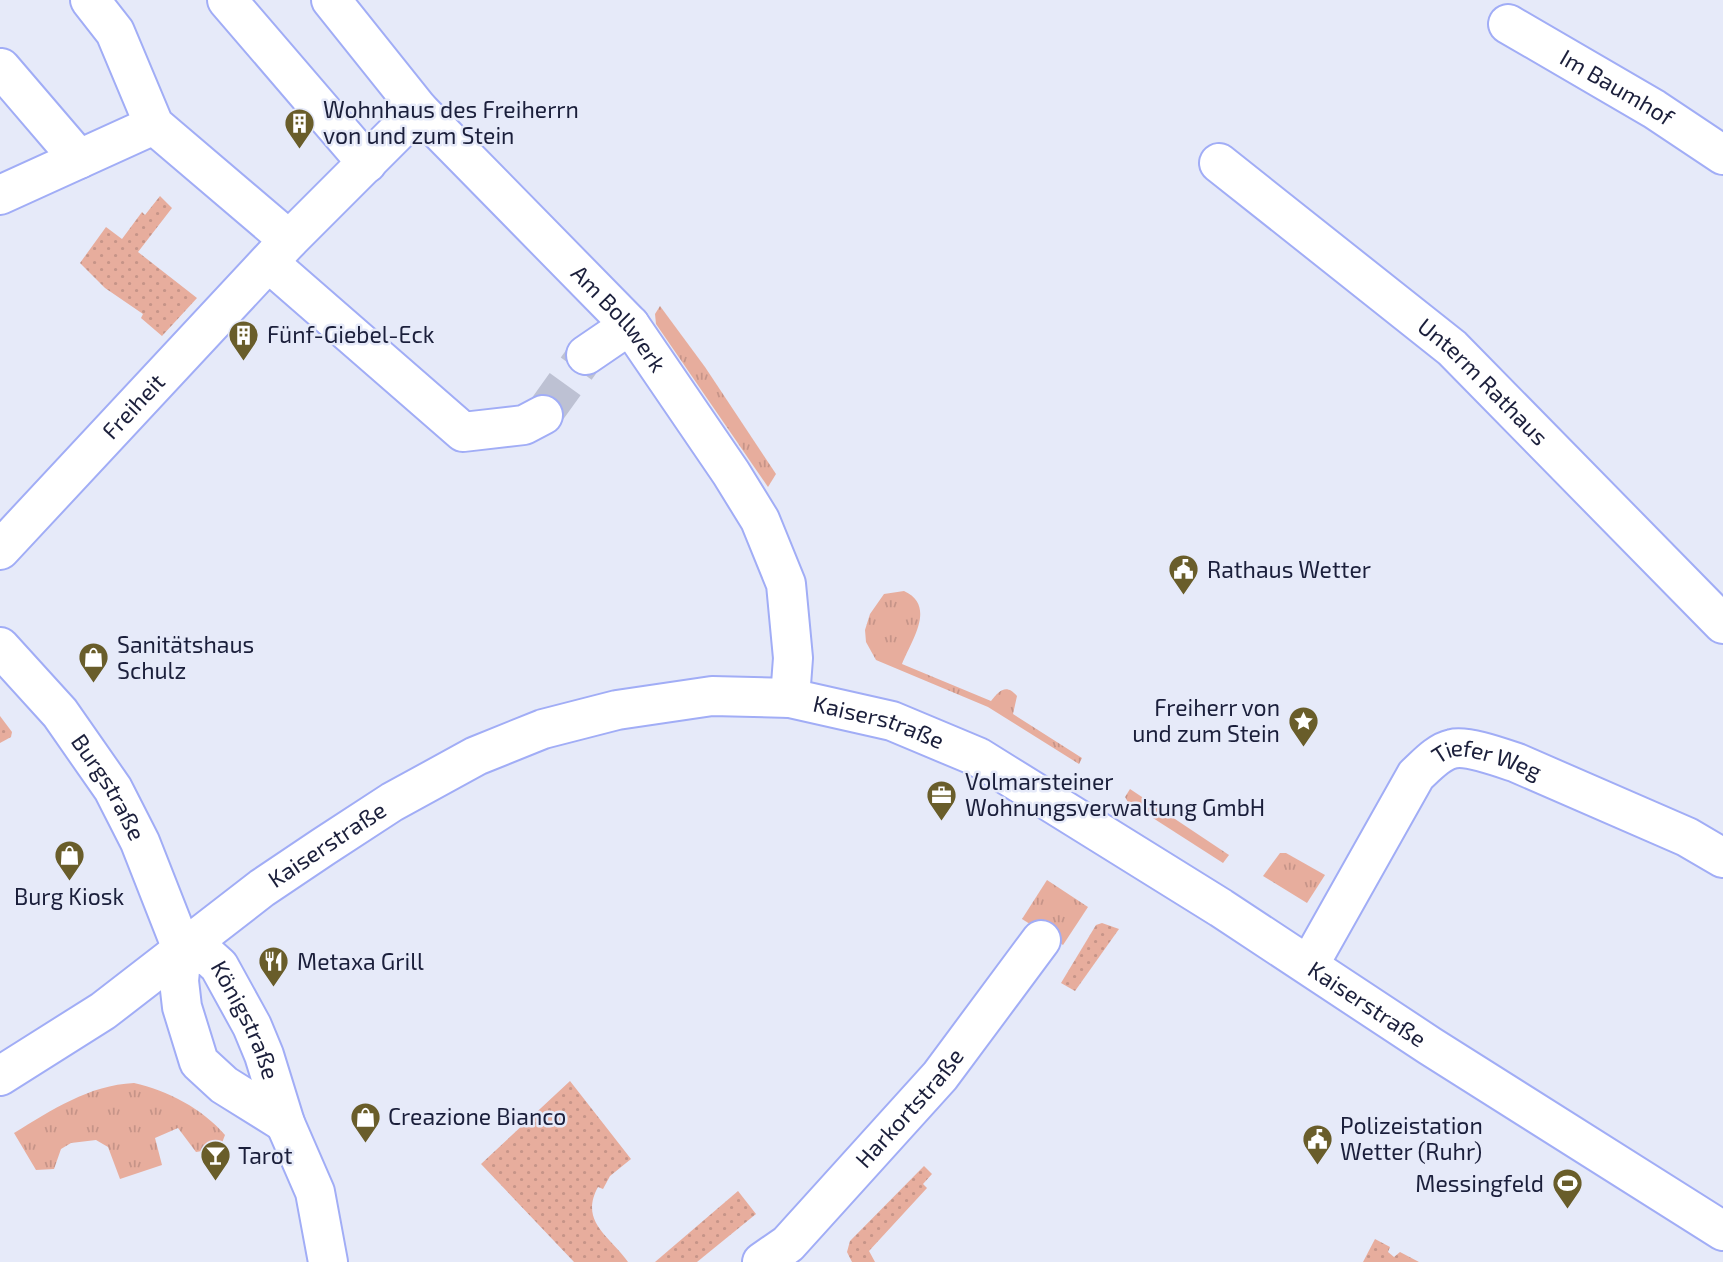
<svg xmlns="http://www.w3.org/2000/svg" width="1723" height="1262" font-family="'Exo 2',sans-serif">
	<defs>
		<pattern id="grass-tufts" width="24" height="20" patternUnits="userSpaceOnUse" patternTransform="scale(1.75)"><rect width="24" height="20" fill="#e7ad9d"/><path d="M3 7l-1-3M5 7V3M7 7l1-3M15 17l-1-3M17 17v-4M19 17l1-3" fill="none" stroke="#c69488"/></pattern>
		<pattern id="garden-dots" width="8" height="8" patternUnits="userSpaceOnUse" patternTransform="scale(1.75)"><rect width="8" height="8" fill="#e7ad9d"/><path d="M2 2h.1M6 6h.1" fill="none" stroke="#c69488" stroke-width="1.8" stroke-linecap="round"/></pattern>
	</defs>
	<rect width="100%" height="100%" fill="#e6eaf9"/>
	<!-- grass -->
	<g fill="url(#grass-tufts)">
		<path d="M660 306 705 367 776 474 768 487 656 324 655 314Z"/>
		<path d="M904 591C937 606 911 641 902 664L991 701C999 691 1006 683 1017 696L1013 714 1082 758 1079 764 988 707 876 660 866 642 865 630 870 614 884 594Z"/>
		<path d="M1130 789 1229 855 1223 863 1128 802 1125 797Z"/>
		<path d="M1280 853H1286L1325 875 1307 903 1263 876Z"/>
		<path d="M1047 880 1088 907 1063 945 1022 919Z"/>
		<path d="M134 1083C167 1090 203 1109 225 1135L220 1148 196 1152 178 1128 155 1138 162 1165 120 1179 108 1147 96 1140 71 1143 61 1149 54 1169 36 1170 14 1133C52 1110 89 1085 134 1083Z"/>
	</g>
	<!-- garden -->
	<g fill="url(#garden-dots)">
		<path d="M160 196 172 208 138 252 197 298 162 336 141 318 143 314 105 288 80 263 106 227 122 239 142 212 145 215Z"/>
		<path d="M0 716 12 732 11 737 0 743Z"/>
		<path d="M1102 923 1119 929 1075 991 1061 983 1096 925Z"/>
		<path d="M570 1081 631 1159 610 1176 603 1189 598 1187C579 1222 610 1236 628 1262H574L481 1164Z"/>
		<path d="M924 1166 932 1174 923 1184 927 1188 869 1251 875 1262H852L847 1252 850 1241Z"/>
		<path d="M738 1191 756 1214 697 1262H655Z"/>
		<path d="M1375 1239 1390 1247 1388 1252 1394 1257 1400 1252 1419 1262H1363Z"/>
	</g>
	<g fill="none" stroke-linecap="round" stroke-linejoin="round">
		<!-- minor-tunnel -->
		<path stroke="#bdc1d3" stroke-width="38" stroke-dasharray="38 19" stroke-linecap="butt" d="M543 415 586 355"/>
		<defs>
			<g id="minor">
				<path d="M90 0 115 32 154 125 289 240"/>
				<path d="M227 0 367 163"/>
				<path id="s1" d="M331 0 419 110 630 325 731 473 760 520 786 584 793 658 790 698"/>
				<path id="s2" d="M1508 24 1654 109 1723 155"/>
				<path d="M1 68 79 159"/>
				<path id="s3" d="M1219 163 1452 348 1723 624"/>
				<path d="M0 195 154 125"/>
				<path d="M269 263 463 432 524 425 543 415"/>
				<path d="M586 355 630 325"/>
				<path id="s4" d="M0 550 289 240 419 110"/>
				<path id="s5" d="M0 647 60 713 113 789 140 842 182 949 179 981 182 1007 199 1062 224 1085 285 1123"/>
				<path id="s6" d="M182 949 209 957 219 966 252 1026 264 1055 285 1123 315 1192 328 1262"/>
				<path id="s7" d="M1309 965 1416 775C1426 766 1438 752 1452 749 1467 745 1502 758 1517 763L1687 837 1723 858"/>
				<path id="s8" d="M762 1262 788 1244 940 1076 1041 940"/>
			</g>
			<g id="major">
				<path id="s9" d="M0 1076 103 1011 262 888 323 847 392 802 476 756 543 729 617 710 712 696 790 698 892 721 978 757 1221 908 1430 1046 1723 1231"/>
			</g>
		</defs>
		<!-- minor casing -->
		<use href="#minor" stroke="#a1adf6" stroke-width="42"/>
		<!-- major casing -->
		<use href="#major" stroke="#a1adf6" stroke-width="42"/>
		<!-- minor -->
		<use href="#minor" stroke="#fff" stroke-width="38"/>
		<!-- major -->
		<use href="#major" stroke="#fff" stroke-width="38"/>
	</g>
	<!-- icons -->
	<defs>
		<symbol id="building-pin" viewBox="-11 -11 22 30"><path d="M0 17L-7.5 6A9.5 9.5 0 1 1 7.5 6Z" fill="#695d2a" stroke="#e6eaf9"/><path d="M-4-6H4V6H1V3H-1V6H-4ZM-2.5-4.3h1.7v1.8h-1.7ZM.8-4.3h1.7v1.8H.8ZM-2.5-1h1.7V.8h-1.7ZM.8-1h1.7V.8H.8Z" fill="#fff"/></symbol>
		<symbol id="civic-pin" viewBox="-11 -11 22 30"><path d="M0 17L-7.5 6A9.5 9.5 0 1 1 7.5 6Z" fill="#695d2a" stroke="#e6eaf9"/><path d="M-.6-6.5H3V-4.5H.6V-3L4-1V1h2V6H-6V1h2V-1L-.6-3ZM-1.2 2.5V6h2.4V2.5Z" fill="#fff"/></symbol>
		<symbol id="shop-pin" viewBox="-11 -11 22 30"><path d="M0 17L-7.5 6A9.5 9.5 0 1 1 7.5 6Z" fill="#695d2a" stroke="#e6eaf9"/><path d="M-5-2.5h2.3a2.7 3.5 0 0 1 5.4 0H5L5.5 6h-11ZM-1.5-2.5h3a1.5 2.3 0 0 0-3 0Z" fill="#fff"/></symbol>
		<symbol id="sight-pin" viewBox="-11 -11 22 30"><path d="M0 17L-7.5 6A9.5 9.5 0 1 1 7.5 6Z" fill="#695d2a" stroke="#e6eaf9"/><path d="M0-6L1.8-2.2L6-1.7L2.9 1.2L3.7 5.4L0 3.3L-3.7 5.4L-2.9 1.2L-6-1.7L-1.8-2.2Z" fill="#fff"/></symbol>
		<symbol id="office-pin" viewBox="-11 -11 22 30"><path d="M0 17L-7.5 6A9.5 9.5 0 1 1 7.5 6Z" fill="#695d2a" stroke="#e6eaf9"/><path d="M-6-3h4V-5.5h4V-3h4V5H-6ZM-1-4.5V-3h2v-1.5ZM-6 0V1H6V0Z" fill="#fff"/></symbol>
		<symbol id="restaurant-pin" viewBox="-11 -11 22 30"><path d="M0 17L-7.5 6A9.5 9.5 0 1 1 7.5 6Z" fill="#695d2a" stroke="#e6eaf9"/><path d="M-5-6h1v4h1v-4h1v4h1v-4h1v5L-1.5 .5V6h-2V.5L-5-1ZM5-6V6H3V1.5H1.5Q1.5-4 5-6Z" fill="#fff"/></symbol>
		<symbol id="bar-pin" viewBox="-11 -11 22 30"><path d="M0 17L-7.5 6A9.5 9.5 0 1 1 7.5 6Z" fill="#695d2a" stroke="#e6eaf9"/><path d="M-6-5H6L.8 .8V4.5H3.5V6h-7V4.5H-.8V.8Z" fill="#fff"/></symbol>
		<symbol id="stadium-pin" viewBox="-11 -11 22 30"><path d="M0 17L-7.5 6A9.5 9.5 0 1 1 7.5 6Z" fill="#695d2a" stroke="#e6eaf9"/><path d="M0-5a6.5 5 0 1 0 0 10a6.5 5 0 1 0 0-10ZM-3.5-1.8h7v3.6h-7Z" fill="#fff"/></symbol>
	</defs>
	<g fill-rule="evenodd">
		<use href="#building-pin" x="282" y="106" width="35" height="47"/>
		<use href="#building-pin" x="226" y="318" width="35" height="47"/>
		<use href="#civic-pin" x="1166" y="552" width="35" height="47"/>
		<use href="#shop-pin" x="76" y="640" width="35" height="47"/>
		<use href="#sight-pin" x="1286" y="704" width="35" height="47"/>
		<use href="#office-pin" x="924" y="778" width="35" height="47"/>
		<use href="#shop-pin" x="52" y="838" width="35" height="47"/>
		<use href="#restaurant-pin" x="256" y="944" width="35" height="47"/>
		<use href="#shop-pin" x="348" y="1100" width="35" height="47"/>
		<use href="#civic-pin" x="1300" y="1122" width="35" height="47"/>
		<use href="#bar-pin" x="198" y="1138" width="35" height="47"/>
		<use href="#stadium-pin" x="1550" y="1166" width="35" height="47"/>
	</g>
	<g text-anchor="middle" stroke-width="5" stroke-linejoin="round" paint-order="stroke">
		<!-- street labels -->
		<g font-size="23" fill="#1b1f3b" stroke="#e6eaf9">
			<text dy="8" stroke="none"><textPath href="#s2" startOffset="126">Im Baumhof</textPath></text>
			<text dy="8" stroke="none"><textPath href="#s1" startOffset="430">Am Bollwerk</textPath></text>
			<text dy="8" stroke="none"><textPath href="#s3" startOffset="343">Unterm Rathaus</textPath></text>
			<text dy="8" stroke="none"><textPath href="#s4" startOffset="196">Freiheit</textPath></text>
			<text dy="8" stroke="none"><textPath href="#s9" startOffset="989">Kaiserstraße</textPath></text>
			<text dy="8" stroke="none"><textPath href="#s7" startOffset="299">Tiefer Weg</textPath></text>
			<text dy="8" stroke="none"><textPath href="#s5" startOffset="178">Burgstraße</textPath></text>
			<text dy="8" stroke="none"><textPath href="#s9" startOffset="401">Kaiserstraße</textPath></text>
			<text dy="8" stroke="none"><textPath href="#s9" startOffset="1556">Kaiserstraße</textPath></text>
			<text dy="8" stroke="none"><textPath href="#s6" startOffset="102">Königstraße</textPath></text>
			<text dy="8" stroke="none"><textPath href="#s8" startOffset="214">Harkortstraße</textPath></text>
		</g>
		<!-- poi labels -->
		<g font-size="23" fill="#1b1f3b" stroke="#e6eaf9" text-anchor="start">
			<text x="323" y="118">Wohnhaus des Freiherrn<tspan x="323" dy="26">von und zum Stein</tspan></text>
			<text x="267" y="343">Fünf-Giebel-Eck</text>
			<text x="1207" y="578">Rathaus Wetter</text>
			<text x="117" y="653">Sanitätshaus<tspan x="117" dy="26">Schulz</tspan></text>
			<text x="1280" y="716" text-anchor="end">Freiherr von<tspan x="1280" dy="26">und zum Stein</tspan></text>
			<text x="965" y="790">Volmarsteiner<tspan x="965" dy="26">Wohnungsverwaltung GmbH</tspan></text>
			<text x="69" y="905" text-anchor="middle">Burg Kiosk</text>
			<text x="297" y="970">Metaxa Grill</text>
			<text x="388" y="1125">Creazione Bianco</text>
			<text x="1340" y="1134">Polizeistation<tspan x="1340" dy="26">Wetter (Ruhr)</tspan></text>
			<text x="238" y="1164">Tarot</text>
			<text x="1544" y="1192" text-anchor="end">Messingfeld</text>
		</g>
	</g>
</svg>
